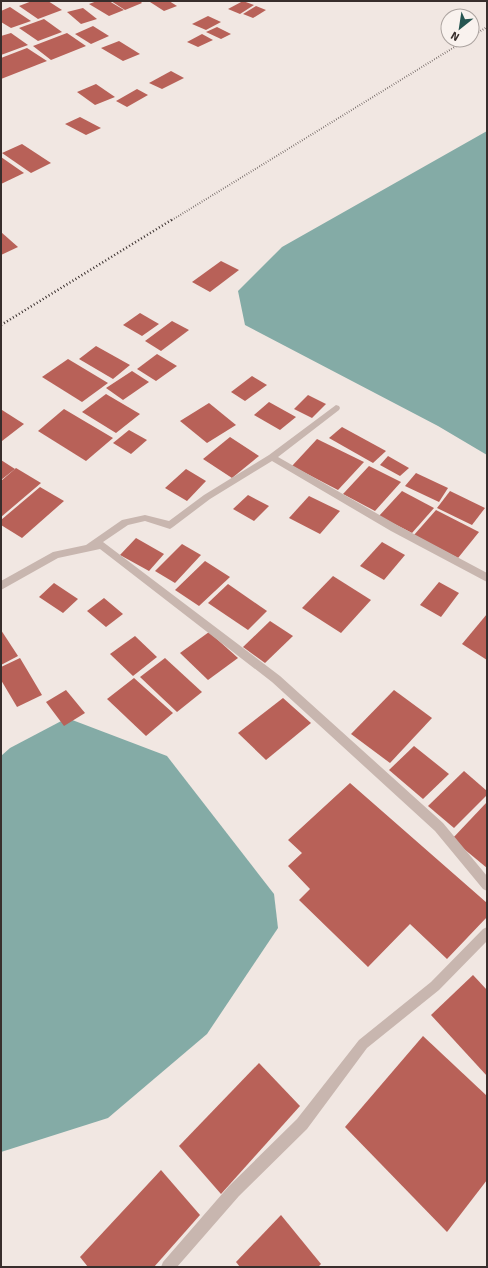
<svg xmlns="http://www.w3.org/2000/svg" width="488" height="1268" font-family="Signika,sans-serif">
	<rect width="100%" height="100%" fill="#f1e7e2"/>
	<!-- water -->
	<g fill="#84aba6">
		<path d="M487 131V455L438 426 245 325 238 291 282 247Z"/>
		<path d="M67 718 167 756 274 894 278 928 207 1034 108 1118 1 1152V756L10 748Z"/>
	</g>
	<!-- building -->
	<g fill="#b86158">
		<path d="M32 1H48L62 10 38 19 19 6Z"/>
		<path d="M97 1H109L124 10 109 16 89 4Z"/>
		<path d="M111 1H140L142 3 125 10Z"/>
		<path d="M152 1H169L177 6 164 11 150 2Z"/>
		<path d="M243 1 254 5 240 14 228 9Z"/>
		<path d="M256 6 266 10 253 18 243 14Z"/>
		<path d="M10 7 31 21 11 28 1 22V11Z"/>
		<path d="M83 8 97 19 81 24 67 12Z"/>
		<path d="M208 16 221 22 206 30 192 24Z"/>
		<path d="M44 19 62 32 38 41 19 28Z"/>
		<path d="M93 26 109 36 91 44 75 34Z"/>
		<path d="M217 27 231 34 221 39 206 32Z"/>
		<path d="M11 33 28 45 1 55V36Z"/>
		<path d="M67 33 86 46 51 60 33 46Z"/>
		<path d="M202 34 213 40 198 47 187 42Z"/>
		<path d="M119 41 140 54 123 61 101 48Z"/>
		<path d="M27 48 47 61 1 79V58Z"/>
		<path d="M171 71 184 78 162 89 149 83Z"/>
		<path d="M96 84 115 97 95 105 77 92Z"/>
		<path d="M137 89 148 95 127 107 116 101Z"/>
		<path d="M80 117 101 128 86 135 65 124Z"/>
		<path d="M22 144 51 163 31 173 2 153Z"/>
		<path d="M1 157 24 173 1 184Z"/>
		<path d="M1 232 18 247 1 255Z"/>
		<path d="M221 261 239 270 210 292 192 282Z"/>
		<path d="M140 313 159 324 142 336 123 325Z"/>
		<path d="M172 321 189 330 161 351 145 341Z"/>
		<path d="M96 346 130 365 113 379 79 359Z"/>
		<path d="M157 354 177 366 156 381 137 369Z"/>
		<path d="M68 359 108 383 82 402 42 377Z"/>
		<path d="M132 371 149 382 123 400 106 388Z"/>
		<path d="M252 376 267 385 245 401 231 392Z"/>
		<path d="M106 394 140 414 116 433 82 412Z"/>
		<path d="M308 395 326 404 312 418 294 409Z"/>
		<path d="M269 402 296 417 280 430 254 415Z"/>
		<path d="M209 403 236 425 207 443 180 421Z"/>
		<path d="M64 409 113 438 86 461 38 431Z"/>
		<path d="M2 410 24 424 2 441 1 440Z"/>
		<path d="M342 427 386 451 373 463 329 438Z"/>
		<path d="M129 430 147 440 131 454 113 443Z"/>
		<path d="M230 437 259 456 232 478 203 459Z"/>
		<path d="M317 439 364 462 338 490 292 466Z"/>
		<path d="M388 456 409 468 400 476 380 465Z"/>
		<path d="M1 460 15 469 1 480Z"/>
		<path d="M369 466 401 482 375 511 343 494Z"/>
		<path d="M16 468 41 483 1 517V481Z"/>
		<path d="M186 469 206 481 187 501 165 488Z"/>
		<path d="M416 473 448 488 439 502 405 486Z"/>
		<path d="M40 487 64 501 22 538 1 525V520Z"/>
		<path d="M402 491 434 508 412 533 379 516Z"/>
		<path d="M450 491 485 508 472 525 437 508Z"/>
		<path d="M248 495 269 506 254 521 233 509Z"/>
		<path d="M309 496 340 511 320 534 289 518Z"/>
		<path d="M436 510 479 532 458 558 414 535Z"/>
		<path d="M136 538 164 554 149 571 120 555Z"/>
		<path d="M382 542 405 555 384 580 360 566Z"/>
		<path d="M182 544 201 555 175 583 155 571Z"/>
		<path d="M205 561 230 577 199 606 175 590Z"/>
		<path d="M333 576 371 600 341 633 302 608Z"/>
		<path d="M439 582 459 593 441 617 420 605Z"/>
		<path d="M54 583 78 599 63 613 39 597Z"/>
		<path d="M228 584 267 611 248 630 208 603Z"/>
		<path d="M104 598 123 614 106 627 87 611Z"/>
		<path d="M487 614V660L462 644Z"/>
		<path d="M270 621 293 636 265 663 243 647Z"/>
		<path d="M1 630 18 656 1 665Z"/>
		<path d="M209 632 238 658 208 680 180 653Z"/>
		<path d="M135 636 157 657 133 676 110 654Z"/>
		<path d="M20 658 42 695 17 707 1 680V667Z"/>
		<path d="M165 658 202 692 177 712 140 677Z"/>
		<path d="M134 678 173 713 146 736 107 699Z"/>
		<path d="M66 690 85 713 64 726 46 702Z"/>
		<path d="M394 690 432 718 390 763 351 734Z"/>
		<path d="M283 698 311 723 266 760 238 733Z"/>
		<path d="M414 746 449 774 423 799 389 770Z"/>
		<path d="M464 771 487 791V795L454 828 428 806Z"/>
		<path d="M350 783 487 903V917L447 959 410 924 368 967 299 900 310 889 288 866 302 853 288 840Z"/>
		<path d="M487 802V868L452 839Z"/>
		<path d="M473 975 487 990V1076L431 1015Z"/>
		<path d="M423 1036 487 1096V1180L447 1232 345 1127Z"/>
		<path d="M259 1063 300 1106 221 1194 179 1146Z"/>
		<path d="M161 1170 200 1215 154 1267H88L80 1257Z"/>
		<path d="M281 1215 321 1264 318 1267H240L236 1262Z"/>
	</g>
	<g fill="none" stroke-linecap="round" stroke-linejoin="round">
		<!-- street -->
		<g fill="#c8b6af" fill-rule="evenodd">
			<path d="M336 405 339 406 340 408 339 410 278 457 397 525 487 573V582L391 531 272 461 210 499 173 527 170 529 145 521 128 525 103 542 280 676 443 823 487 876V891L483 889 435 831 272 682 100 549 58 558 1 590V581L53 552 86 545 122 520 145 515 169 521 204 495 269 455Z"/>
			<path d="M487 927V941L439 990 367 1048 307 1129 239 1196 177 1267H161L163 1262 229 1186 297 1119 359 1040 431 982 483 929Z"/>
		</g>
		<!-- rail-far1 -->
		<g stroke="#382e2c" stroke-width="2" stroke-dasharray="0.5 2" stroke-linecap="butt">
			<path d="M472 36 487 27"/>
			<path d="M172 220 466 40"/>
		</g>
		<!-- rail -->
		<path stroke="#382e2c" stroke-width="2.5" stroke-dasharray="1 2.5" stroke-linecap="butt" d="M1 325 173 219"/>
	</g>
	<!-- border -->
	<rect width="488" height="1268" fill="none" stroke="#382e2c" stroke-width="4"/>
	<!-- north arrow -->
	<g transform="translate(460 28) rotate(210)"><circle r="19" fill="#f9f2ee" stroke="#aca4a0"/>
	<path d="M0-3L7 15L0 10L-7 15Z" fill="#265551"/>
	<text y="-6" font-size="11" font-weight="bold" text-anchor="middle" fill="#382e2c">N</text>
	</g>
</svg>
